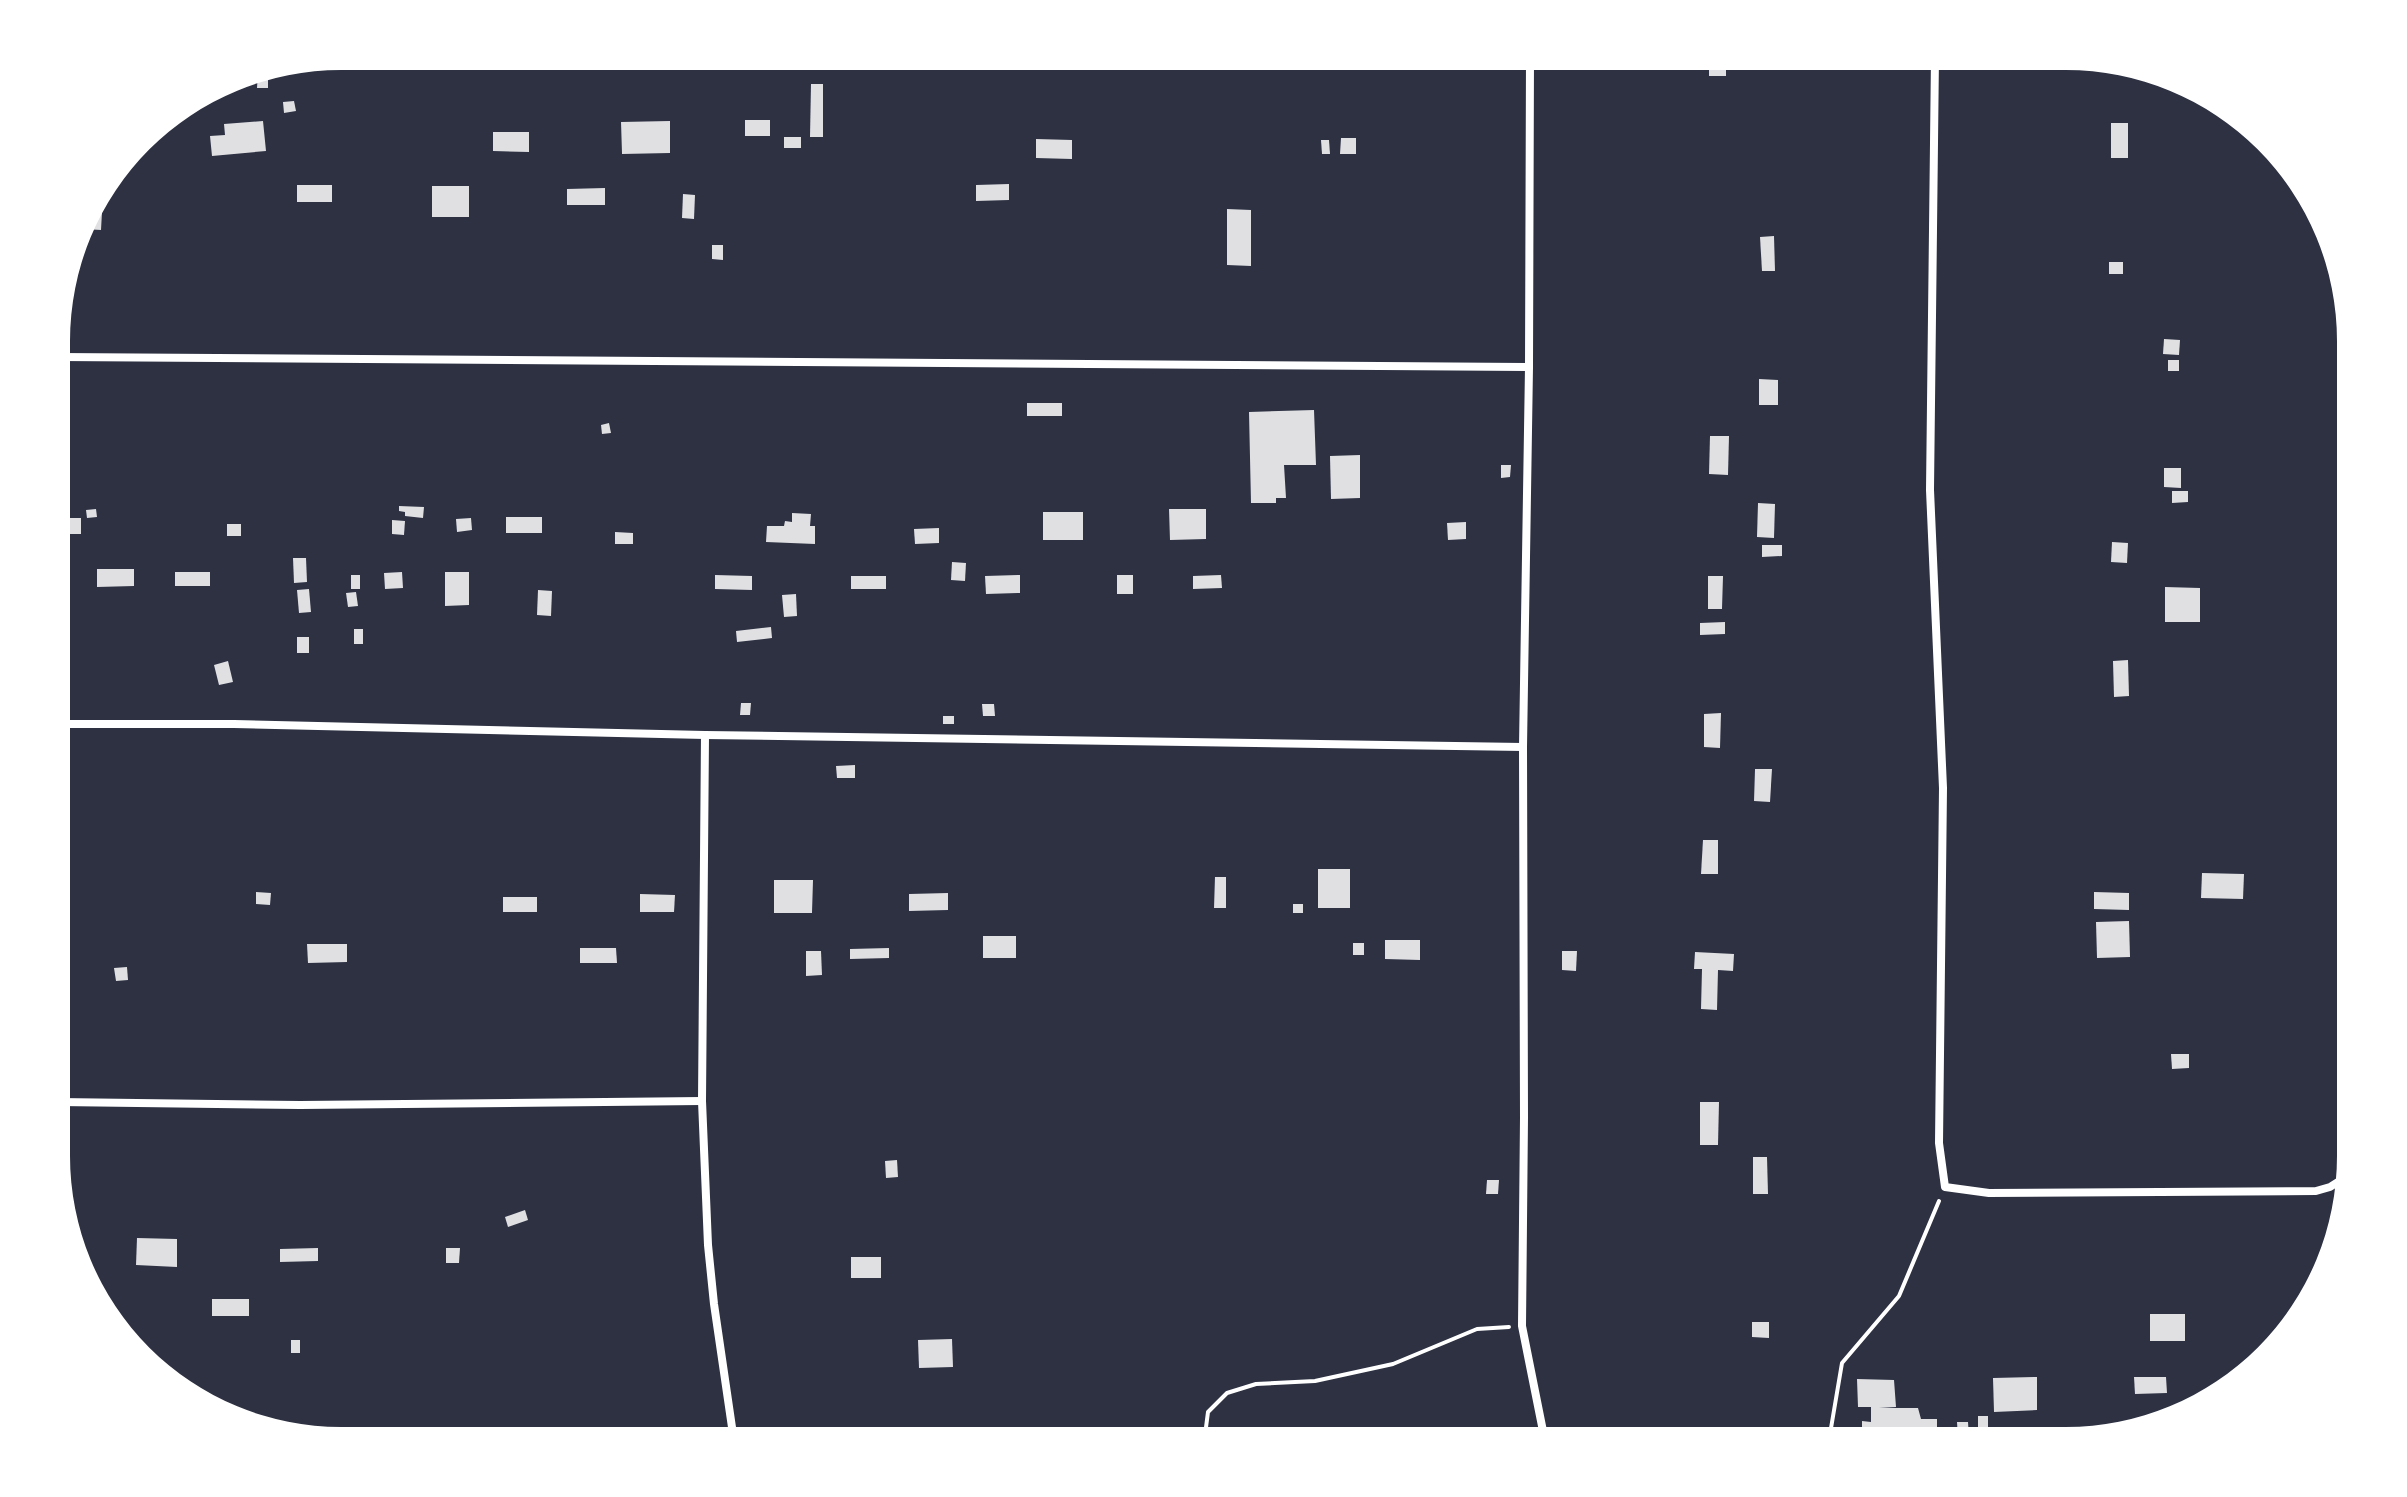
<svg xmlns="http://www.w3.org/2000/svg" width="2407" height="1497" font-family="'IBM Plex Serif',serif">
	<rect width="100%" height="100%" fill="#2d3142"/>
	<!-- building -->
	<g fill="#e0e0e3">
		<rect x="1709" y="56" width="17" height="20"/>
		<rect x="2017" y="56" width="9" height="9"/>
		<path d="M268 71V88H257L258 73Z"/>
		<path d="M2164 74 2181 83V88H2164Z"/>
		<path d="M811 84H823V137H810Z"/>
		<path d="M294 101 296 111 284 113 283 102Z"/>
		<rect x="745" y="120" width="25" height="16"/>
		<path d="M263 121 266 151 212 156 210 136 225 135 224 124Z"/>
		<path d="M670 121V153L622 154 621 122Z"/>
		<rect x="2111" y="123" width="17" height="35"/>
		<path d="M493 132H529V152L493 151Z"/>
		<rect x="784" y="137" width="17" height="11"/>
		<path d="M1341 138H1356V154H1340Z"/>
		<path d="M1036 139 1072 140V159L1036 158Z"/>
		<path d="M1321 140H1329L1330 154H1322Z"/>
		<path d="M1009 184V200L976 201V185Z"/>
		<rect x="297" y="185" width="35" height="17"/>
		<rect x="432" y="186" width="37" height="31"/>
		<path d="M605 188V205H567V189Z"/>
		<path d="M683 194 695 195 694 219 682 218Z"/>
		<path d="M1227 209 1251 210V266L1227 265Z"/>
		<path d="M88 211 102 212 101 230 84 229V236H79Z"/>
		<path d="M1774 236 1775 271H1762L1760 237Z"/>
		<path d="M712 245H723V260L712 259Z"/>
		<rect x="2109" y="262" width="14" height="12"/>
		<path d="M2164 339 2180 340 2179 355 2163 354Z"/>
		<rect x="2168" y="360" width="11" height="11"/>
		<path d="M1759 379 1778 380V405H1759Z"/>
		<rect x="1027" y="403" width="35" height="13"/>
		<path d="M1314 410 1316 465H1284L1286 498H1276V503H1251L1249 412Z"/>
		<path d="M609 423 611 433 602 434 601 425Z"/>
		<path d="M1710 436H1729L1728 475 1709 474Z"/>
		<path d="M58 446H62L64 459 58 461Z"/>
		<path d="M1360 455V498L1331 499 1330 456Z"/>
		<path d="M1501 465H1511L1510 477 1501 478Z"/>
		<path d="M2164 468H2181V488L2164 487Z"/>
		<path d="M2172 491H2188V502L2172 503Z"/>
		<path d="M1758 503 1775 504 1774 538 1757 537Z"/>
		<path d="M399 506 424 507 423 518 405 516V512L399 511Z"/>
		<path d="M96 509 97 517 87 518 86 510Z"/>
		<path d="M1169 509H1206V539L1170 540Z"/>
		<rect x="1043" y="512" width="40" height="28"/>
		<path d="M792 513 811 514 810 526H815V544L766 542 767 526H784L785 521 792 522Z"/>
		<rect x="506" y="517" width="36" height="16"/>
		<rect x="58" y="518" width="23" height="16"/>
		<path d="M471 518 472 530 457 532 456 519Z"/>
		<path d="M392 520 405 521 404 535 392 534Z"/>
		<path d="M1466 522V539L1448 540 1447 523Z"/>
		<rect x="227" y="524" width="14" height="12"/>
		<path d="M939 528V543L915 544 914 529Z"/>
		<path d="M615 532 633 533V544H615Z"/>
		<path d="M2112 542 2128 543 2127 563 2111 562Z"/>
		<path d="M1762 545H1782V556L1762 557Z"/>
		<path d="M293 558H306L307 582 294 583Z"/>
		<path d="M952 562 966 563 965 581 951 580Z"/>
		<path d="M97 569H134V586L97 587Z"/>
		<rect x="175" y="572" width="35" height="14"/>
		<path d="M402 572 403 588 385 589 384 573Z"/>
		<path d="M445 572H469V605L445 606Z"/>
		<rect x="351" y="575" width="9" height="14"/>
		<path d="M715 575 752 576V590L715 589Z"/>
		<path d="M1020 575V593L986 594 985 576Z"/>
		<rect x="1117" y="575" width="16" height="19"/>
		<path d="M1221 575 1222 588 1193 589V576Z"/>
		<rect x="851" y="576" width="35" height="13"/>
		<path d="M1708 576H1723L1722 609H1708Z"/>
		<path d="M2165 587 2200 588V622H2165Z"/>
		<path d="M309 589 311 612 299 613 297 590Z"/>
		<path d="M538 590 552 591 551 616 537 615Z"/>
		<path d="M356 592 358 606 348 607 346 593Z"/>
		<path d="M796 594 797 616 784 617 782 595Z"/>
		<path d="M1725 622V634L1700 635V623Z"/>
		<path d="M771 627 772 638 737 642 736 631Z"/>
		<rect x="354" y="629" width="9" height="15"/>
		<rect x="297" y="637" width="12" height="16"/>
		<path d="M2128 660 2129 696 2114 697 2113 661Z"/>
		<path d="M228 661 233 682 219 685 214 665Z"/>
		<path d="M741 703H751L750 715H740Z"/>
		<path d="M982 704H994L995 716H983Z"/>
		<path d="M1721 713 1720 748 1704 747V714Z"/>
		<rect x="943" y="716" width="11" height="8"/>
		<path d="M855 765V778H837L836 766Z"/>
		<path d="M1755 769H1772L1770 802 1754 801Z"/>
		<path d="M1703 840H1718V874H1701Z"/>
		<rect x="1318" y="869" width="32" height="39"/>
		<path d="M2202 873 2244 874 2243 899 2201 898Z"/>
		<path d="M1215 877H1226V908H1214Z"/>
		<path d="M774 880H813L812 913H774Z"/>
		<path d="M256 892 271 893 270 905 256 904Z"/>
		<path d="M2094 892 2129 893V910L2094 909Z"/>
		<path d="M948 893V910L909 911V894Z"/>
		<path d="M640 894 675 895 674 912H640Z"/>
		<rect x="503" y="897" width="34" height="15"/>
		<rect x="1293" y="904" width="10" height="9"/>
		<path d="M2129 921 2130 957 2097 958 2096 922Z"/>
		<rect x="983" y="936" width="33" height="22"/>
		<path d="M1385 940H1420V960L1385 959Z"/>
		<rect x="1353" y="943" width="11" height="12"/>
		<path d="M307 944H347V962L308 963Z"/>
		<path d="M580 948H616L617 963H580Z"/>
		<path d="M889 948V958L850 959V949Z"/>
		<path d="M806 951H821L822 975 806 976Z"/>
		<path d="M1562 951H1577L1576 971 1562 970Z"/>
		<path d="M1695 952 1734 954 1733 971 1718 970 1717 1010 1701 1009 1702 969H1694Z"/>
		<path d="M127 967 128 980 116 981 114 968Z"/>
		<path d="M2171 1054H2189V1068L2172 1069Z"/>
		<path d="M1700 1102H1719L1718 1145H1700Z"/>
		<path d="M1753 1157H1767L1768 1194H1753Z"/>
		<path d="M897 1160 898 1177 886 1178 885 1161Z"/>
		<path d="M1487 1180H1499L1498 1194H1486Z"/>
		<path d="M525 1210 528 1220 508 1227 505 1217Z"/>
		<path d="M137 1238 177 1239V1267L136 1265Z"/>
		<path d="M318 1248V1261L280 1262V1249Z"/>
		<path d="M446 1248H460L459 1263H446Z"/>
		<rect x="851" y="1257" width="30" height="21"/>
		<rect x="212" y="1299" width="37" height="17"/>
		<path d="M107 1302 108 1318 100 1303Z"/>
		<rect x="2150" y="1314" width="35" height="27"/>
		<path d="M1752 1322H1769V1338L1752 1337Z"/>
		<path d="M952 1339 953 1367 919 1368 918 1340Z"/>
		<rect x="291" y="1340" width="9" height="13"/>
		<path d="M2037 1377V1410L1994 1412 1993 1378Z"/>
		<path d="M2134 1377H2166L2167 1393 2135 1394Z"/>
		<path d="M1857 1379 1894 1380 1896 1407 1879 1408H1918L1921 1419H1937V1440H1862V1421L1871 1422V1407H1858Z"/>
		<path d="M1978 1416H1988V1432L1978 1433Z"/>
		<path d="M1957 1422H1968L1969 1439 1958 1440Z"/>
	</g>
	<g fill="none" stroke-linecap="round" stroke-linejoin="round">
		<!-- path -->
		<g stroke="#fff" stroke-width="4">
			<path d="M1829 1440 1842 1363 1899 1296 1939 1201"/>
			<path d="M1209 1441 1205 1435 1208 1412 1227 1393 1256 1384 1315 1381 1393 1364 1477 1329 1509 1327"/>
		</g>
		<!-- minor -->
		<g stroke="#fff" stroke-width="8">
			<path d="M1530 56 1529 367 1523 747 1524 1117 1522 1326 1545 1441"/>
			<path d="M1935 56 1930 490 1943 788 1939 1143 1945 1187 1989 1193 2316 1191 2330 1187 2341 1180 2346 1153 2350 834 2343 298"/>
			<path d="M58 357 1529 367"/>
			<path d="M58 724H234L705 735 1523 747"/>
			<path d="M705 735 702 1101 708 1245 714 1304 734 1441"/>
			<path d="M58 1102 300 1105 702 1101"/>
		</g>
	</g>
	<!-- crop -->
	<path d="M0 0H2407V1497H0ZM341 70H2066A271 271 0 0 1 2337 341V1156A271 271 0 0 1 2066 1427H341A271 271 0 0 1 70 1156V341A271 271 0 0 1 341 70Z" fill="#fff" fill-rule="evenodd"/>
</svg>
